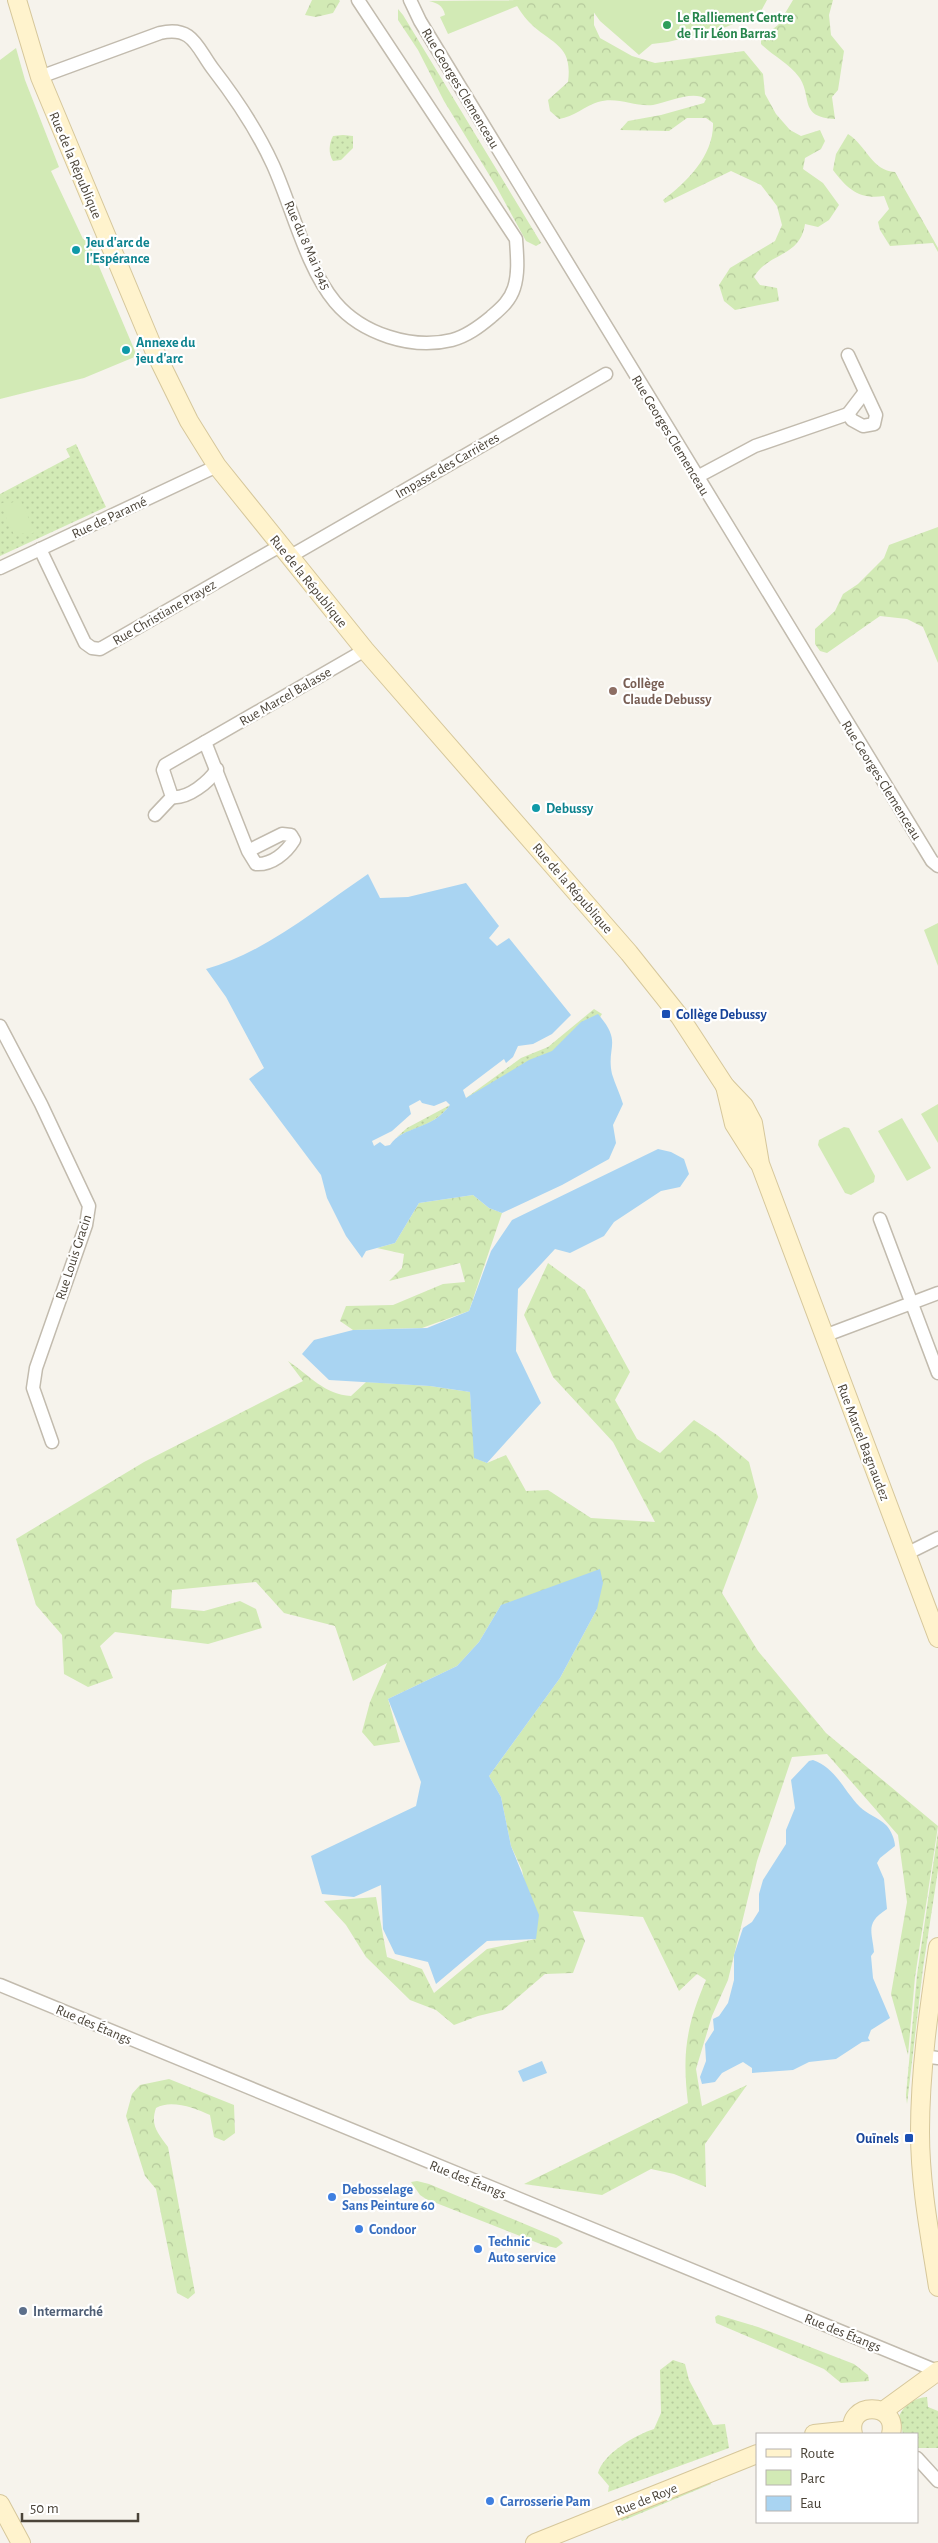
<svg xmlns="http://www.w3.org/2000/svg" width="938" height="2543" font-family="'Alegreya Sans',sans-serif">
	<defs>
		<pattern id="green-dots" width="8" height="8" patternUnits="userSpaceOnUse" patternTransform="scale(1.25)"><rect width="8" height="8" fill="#d2eab5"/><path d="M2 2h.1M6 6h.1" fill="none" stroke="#b6ca9c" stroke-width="1.8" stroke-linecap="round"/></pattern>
		<pattern id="forest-crowns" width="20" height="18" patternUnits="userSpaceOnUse" patternTransform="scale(1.25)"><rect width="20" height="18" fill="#d2eab5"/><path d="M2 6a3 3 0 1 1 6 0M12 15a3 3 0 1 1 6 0" fill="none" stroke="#b6ca9c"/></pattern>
	</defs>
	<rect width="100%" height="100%" fill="#f6f3ec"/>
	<!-- green -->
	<g fill="url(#green-dots)">
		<path d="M343 135 353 136V148L341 160 333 161C328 153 329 144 333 136Z"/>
		<path d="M76 444 106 507 0 556V494L70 457 66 449Z"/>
		<path d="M594 1009 602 1014 597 1022 552 1056 466 1098 521 1058 548 1047Z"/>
		<path d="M450 1105C434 1126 418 1125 397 1137L407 1128Z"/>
		<path d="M938 1832V1870L923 1968 907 2104 906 2095 917 1975Z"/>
		<path d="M673 2360 685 2364 689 2380 713 2425 725 2424 729 2448 608 2492 609 2486 598 2473C603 2454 635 2435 654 2429L661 2413 660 2370Z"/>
		<path d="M927 2397 928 2407 938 2411V2448H917V2434H903L899 2416C905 2404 914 2398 927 2397Z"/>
		<path d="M709 2480 711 2484 622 2521 619 2517Z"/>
	</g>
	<!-- forest -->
	<g fill="url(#forest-crowns)">
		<path d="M312 0H339L340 1 333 13 316 17 305 15Z"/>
		<path d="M513 0H594V25L600 38 632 56 655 63 744 51 763 74 765 94 776 114 790 130 801 136 820 130 825 141 821 149 805 158 803 169 823 183 839 205 829 220 818 227 805 224C800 258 768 252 754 277L760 285 777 288 779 301 735 310 724 301 719 285 730 268 775 241 782 225 777 206 761 185 731 171 665 203 663 200C687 182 714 155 713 123L706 118H687L669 131 620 130 628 121 661 115 704 103 706 99C692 90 667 103 653 105 634 107 617 96 598 102 585 106 574 117 559 119L550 111 548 100 568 82C573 44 552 45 529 22 523 16 518 7 513 0Z"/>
		<path d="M793 0H833L829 15 831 35 844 51 838 90 832 97 835 119C798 117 813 97 799 77 789 63 773 56 761 44V38L778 25Z"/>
		<path d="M398 9 403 15 541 243 536 246 526 241 496 186 444 101 418 50 398 20Z"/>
		<path d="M848 134C866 145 872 171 895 172L938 248V252L933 243 890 246 880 230 878 222 889 209 884 196C860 200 847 189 833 170L836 154Z"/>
		<path d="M938 527V663L923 627 907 619 880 616 827 653 820 651 815 644V629L835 611 843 594 858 584 884 558 889 545Z"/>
		<path d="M473 1195 489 1208 502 1213 469 1311 422 1328 353 1330 340 1321 346 1306 393 1305 443 1284 465 1282 460 1263 389 1281 402 1268 404 1254 377 1248 395 1243 419 1203Z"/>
		<path d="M548 1263 585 1290 630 1372 615 1400 637 1439 660 1453 694 1420 717 1435 749 1462 758 1497 722 1593 758 1651 826 1733 938 1826 915 1977 908 2055 891 1994 907 1902 898 1835 827 1754 792 1757 757 1861 728 1980 712 2016 696 2069 702 2106 747 2085 705 2144 706 2187 674 2174 651 2169 602 2195 524 2184 688 2103C682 2054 686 2026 706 1980L697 1974 679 1991 643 1917 573 1911 585 1941 573 1973 545 1974 503 2010 478 2016 454 2025 436 2010 410 2000 366 1957 346 1925 324 1901 376 1897 387 1957 422 1969 434 1993 487 1949 536 1939 522 1870 511 1846 501 1797 489 1776 560 1678 597 1609 501 1605 479 1642 457 1666 388 1699 400 1742 374 1746 362 1732 370 1702 387 1663 353 1681 335 1626 284 1613 256 1582 172 1590 171 1608 204 1611 240 1601 256 1609 262 1628 208 1644 115 1632 100 1646 113 1678 88 1687 64 1674 62 1635 36 1605 16 1539 144 1462 303 1381 288 1361C309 1375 325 1395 351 1396L366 1382 430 1386 470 1392 475 1458 487 1463 506 1455 526 1491 548 1490 591 1518 655 1522 613 1442 553 1377 524 1315Z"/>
		<path d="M169 2079 234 2105 235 2133 224 2141 214 2137 210 2115C195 2108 171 2099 156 2108 150 2126 158 2133 168 2147L195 2293 188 2299 177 2293 156 2189 145 2176 126 2116 132 2094 140 2085Z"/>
		<path d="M417 2181 429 2184 558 2238 563 2243 556 2248 543 2245 426 2199 420 2195 411 2182Z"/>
		<path d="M718 2315 758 2327 854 2364 868 2375 869 2381 841 2383 824 2369 716 2323 715 2317Z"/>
	</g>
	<!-- pitch -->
	<g fill="#d2eab5">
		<path d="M532 0 448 34 440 17 445 15C443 5 437 3 429 1Z"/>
		<path d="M585 0H767L760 13 721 29 668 42 652 44 639 55 600 21Z"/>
		<path d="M16 48 25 80 59 167 51 171 83 239 87 238 137 356 84 378 0 399V60Z"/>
		<path d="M20 499 35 532 26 536 24 533 15 537 0 504 10 500 11 503Z"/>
		<path d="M938 923V966L924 930Z"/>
		<path d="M938 1104V1143L921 1114Z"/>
		<path d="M902 1118 931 1168 907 1181 878 1131Z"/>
		<path d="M844 1127 849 1128 875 1176 874 1182 851 1195 845 1193 818 1145 819 1140Z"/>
	</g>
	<!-- water -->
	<g fill="#a9d4f2" fill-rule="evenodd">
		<path d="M368 874 380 898 408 897 466 883 499 926 489 938 497 946 509 938 571 1015 552 1034 533 1044 518 1046 513 1057 506 1063 504 1059 463 1090 466 1098 529 1060 552 1051 581 1022 598 1014C623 1043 606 1046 612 1074 615 1084 620 1094 623 1104L613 1125 616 1143 609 1159 562 1185 502 1213 489 1208 473 1195 419 1203 395 1243 366 1251 362 1258 346 1236 327 1198 321 1175 249 1079 264 1068 226 997 206 969C263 954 319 907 368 874ZM420 1100 422 1103 434 1106 446 1101 450 1105C431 1131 404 1125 390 1145L385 1146 380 1142 374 1146 372 1141 392 1131 411 1114 409 1106Z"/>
		<path d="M658 1149 671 1152 684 1159 689 1174 680 1187 661 1191 614 1222 604 1236 570 1253 555 1249 518 1289 516 1351 541 1403 487 1463 474 1458 470 1392 430 1386 329 1380 302 1354 314 1340 353 1330 427 1328 469 1311 491 1251 512 1220Z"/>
		<path d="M600 1569 603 1583 597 1609 560 1678 489 1776 501 1797 511 1846 539 1915 536 1939 487 1941 436 1984 428 1962 395 1954 383 1929 381 1885 354 1897 322 1894 311 1856 416 1806 421 1782 388 1699 457 1666 479 1642 501 1605Z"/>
		<path d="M813 1760C837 1769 843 1790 860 1807 867 1814 879 1818 886 1825 891 1830 895 1840 895 1846L880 1858 877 1863 884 1879 887 1909C865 1923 872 1931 874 1952L871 1956 873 1978 890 2018 871 2030 868 2038 870 2041 862 2042 836 2059 809 2062 793 2070 752 2073V2068L743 2062 722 2073 715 2082 702 2084 700 2077 706 2061 705 2044 714 2030 713 2019 719 2016 728 2003 734 1980V1955L743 1928 752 1922 759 1911V1894L763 1880 786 1844V1830L795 1808 791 1780 809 1761Z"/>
		<path d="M542 2061 547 2073 523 2082 518 2071Z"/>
	</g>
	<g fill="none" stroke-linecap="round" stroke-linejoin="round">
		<defs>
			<g id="street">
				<path d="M410 0 420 21 932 861 938 866"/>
				<path d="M40 77 160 33C193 25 197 48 213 69 237 100 257 130 273 165 292 207 306 267 335 302 362 334 412 350 452 340 467 336 479 327 491 317 500 309 510 301 514 288 519 273 517 255 516 239L358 0"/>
				<path d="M848 414 864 393"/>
				<path d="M697 477 755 446 848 414 852 420 863 426 874 424 876 415 848 355"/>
				<path d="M40 549 85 643 92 648 100 649 280 546"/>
				<path d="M289 557 606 374"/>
				<path d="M0 568 217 466"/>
				<path d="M205 742 248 851 256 864C272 865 286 853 294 840L291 835 282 834 248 851"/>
				<path d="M172 797C188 799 209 782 217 769"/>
				<path d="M155 815 172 797 163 770 165 765 365 650"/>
				<path d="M0 1026 41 1104 89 1206 86 1225 36 1368 33 1388 52 1442"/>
				<path d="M880 1219 938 1373"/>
				<path d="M824 1336 938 1293"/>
				<path d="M906 1554 938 1538"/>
				<path d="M0 1985 937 2371"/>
				<path d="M923 2056 938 2058"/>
				<path d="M917 2458 938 2481"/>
			</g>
			<g id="secondary">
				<path d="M17 0 40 77 154 350 189 421 217 466 365 650 629 953 680 1017 725 1086 744 1106 753 1123 760 1164 938 1638"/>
				<path d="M725 1086 734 1124 758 1162"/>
				<path d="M938 1947C929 2009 920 2070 920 2132 920 2184 930 2236 938 2287"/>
				<path d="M883 2411 938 2371"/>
				<path d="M814 2434 852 2430"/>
				<path d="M853 2434C845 2401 899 2401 891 2434"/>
				<path d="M0 2504 21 2543"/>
				<path d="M535 2543 757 2454"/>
			</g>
		</defs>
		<!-- street casing -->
		<use href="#street" stroke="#c2bbae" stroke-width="15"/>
		<!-- secondary casing -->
		<use href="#secondary" stroke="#d6c79b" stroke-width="20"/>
		<!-- street -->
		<use href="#street" stroke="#fff" stroke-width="12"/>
		<!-- secondary -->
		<use href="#secondary" stroke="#fff3cd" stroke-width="18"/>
	</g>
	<!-- markers -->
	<circle fill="#2e9e5b" stroke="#fff" stroke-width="2" cx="667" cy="25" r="5"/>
	<g fill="#0f9aa8" stroke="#fff" stroke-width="2">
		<circle cx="76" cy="250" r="5"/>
		<circle cx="126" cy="350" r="5"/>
		<circle cx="536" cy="808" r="5"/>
	</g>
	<circle fill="#8d6e63" stroke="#fff" stroke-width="2" cx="613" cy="691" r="5"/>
	<g fill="#1a4fb4" stroke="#fff" stroke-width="2">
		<rect x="661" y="1009" width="10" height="10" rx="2.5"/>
		<rect x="904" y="2133" width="10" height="10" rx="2.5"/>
	</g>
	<g fill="#3f7fe0" stroke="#fff" stroke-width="2">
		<circle cx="332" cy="2197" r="5"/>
		<circle cx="359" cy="2229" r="5"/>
		<circle cx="478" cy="2249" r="5"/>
		<circle cx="490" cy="2501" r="5"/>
	</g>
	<circle fill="#5c6f8a" stroke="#fff" stroke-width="2" cx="23" cy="2311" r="5"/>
	<g text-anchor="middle" stroke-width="4.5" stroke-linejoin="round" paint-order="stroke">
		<!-- leisure labels -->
		<g font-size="14" font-weight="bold" fill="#27864d" stroke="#fff" text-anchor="start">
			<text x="677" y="22">Le Ralliement Centre<tspan x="677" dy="16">de Tir Léon Barras</tspan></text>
		</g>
		<!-- street labels -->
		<g font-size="14" fill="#4b4439" stroke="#fff">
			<text transform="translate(461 88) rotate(59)" y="5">Rue Georges Clemenceau</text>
			<text transform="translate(76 165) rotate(67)" y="5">Rue de la République</text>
			<text transform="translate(308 245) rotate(66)" y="5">Rue du 8 Mai 1945</text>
			<text transform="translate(671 435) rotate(59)" y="5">Rue Georges Clemenceau</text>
			<text transform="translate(447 465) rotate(-30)" y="5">Impasse des Carrières</text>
			<text transform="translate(109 517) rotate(-25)" y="5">Rue de Paramé</text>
			<text transform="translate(309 581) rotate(51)" y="5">Rue de la République</text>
			<text transform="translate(164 612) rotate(-30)" y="5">Rue Christiane Prayez</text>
			<text transform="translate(285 696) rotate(-30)" y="5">Rue Marcel Balasse</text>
			<text transform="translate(882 780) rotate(58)" y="5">Rue Georges Clemenceau</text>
			<text transform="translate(573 888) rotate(49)" y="5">Rue de la République</text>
			<text transform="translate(73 1257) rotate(-72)" y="5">Rue Louis Gracin</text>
			<text transform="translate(864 1442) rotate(69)" y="5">Rue Marcel Bagnaudez</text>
			<text transform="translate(94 2024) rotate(23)" y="5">Rue des Étangs</text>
			<text transform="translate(468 2179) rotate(22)" y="5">Rue des Étangs</text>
			<text transform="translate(843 2332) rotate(22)" y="5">Rue des Étangs</text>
			<text transform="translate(646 2499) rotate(-22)" y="5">Rue de Roye</text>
		</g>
		<!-- culture labels -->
		<g font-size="14" font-weight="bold" fill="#0d838f" stroke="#fff" text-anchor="start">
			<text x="86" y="247">Jeu d'arc de<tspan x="86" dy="16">l'Espérance</tspan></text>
			<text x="136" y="347">Annexe du<tspan x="136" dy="16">jeu d'arc</tspan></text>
			<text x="546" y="813">Debussy</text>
		</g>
		<!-- education labels -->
		<g font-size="14" font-weight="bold" fill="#785e54" stroke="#fff" text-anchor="start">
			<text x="623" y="688">Collège<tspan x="623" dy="16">Claude Debussy</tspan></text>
		</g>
		<!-- transit labels -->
		<g font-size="14" font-weight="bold" fill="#164399" stroke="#fff" text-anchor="start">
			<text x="676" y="1019">Collège Debussy</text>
			<text x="899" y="2143" text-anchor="end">Ouïnels</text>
		</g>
		<!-- shop labels -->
		<g font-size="14" font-weight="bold" fill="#366cbe" stroke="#fff" text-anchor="start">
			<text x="342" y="2194">Debosselage<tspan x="342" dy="16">Sans Peinture 60</tspan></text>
			<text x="369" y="2234">Condoor</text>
			<text x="488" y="2246">Technic<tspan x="488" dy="16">Auto service</tspan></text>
			<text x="500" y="2506">Carrosserie Pam</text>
		</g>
		<!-- service labels -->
		<g font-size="14" font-weight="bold" fill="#4e5e75" stroke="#fff" text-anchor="start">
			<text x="33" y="2316">Intermarché</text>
		</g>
	</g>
	<!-- legend -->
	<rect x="756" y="2433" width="162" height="90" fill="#ffffff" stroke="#b7b4b0"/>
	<rect x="766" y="2449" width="25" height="8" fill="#fff3cd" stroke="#b7b4b0"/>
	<text x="800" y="2458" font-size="15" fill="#4b4439">Route</text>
	<rect x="766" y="2470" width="25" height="15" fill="#d2eab5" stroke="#b7b4b0"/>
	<text x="800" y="2483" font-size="15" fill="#4b4439">Parc</text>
	<rect x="766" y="2496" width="25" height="15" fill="#a9d4f2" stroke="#b7b4b0"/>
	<text x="800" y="2508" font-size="15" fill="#4b4439">Eau</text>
	<!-- scale -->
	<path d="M22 2513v8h116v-8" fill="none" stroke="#4b4439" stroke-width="2.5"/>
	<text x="30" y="2513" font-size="15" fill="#4b4439" stroke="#ffffff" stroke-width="4" paint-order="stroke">50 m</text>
</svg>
